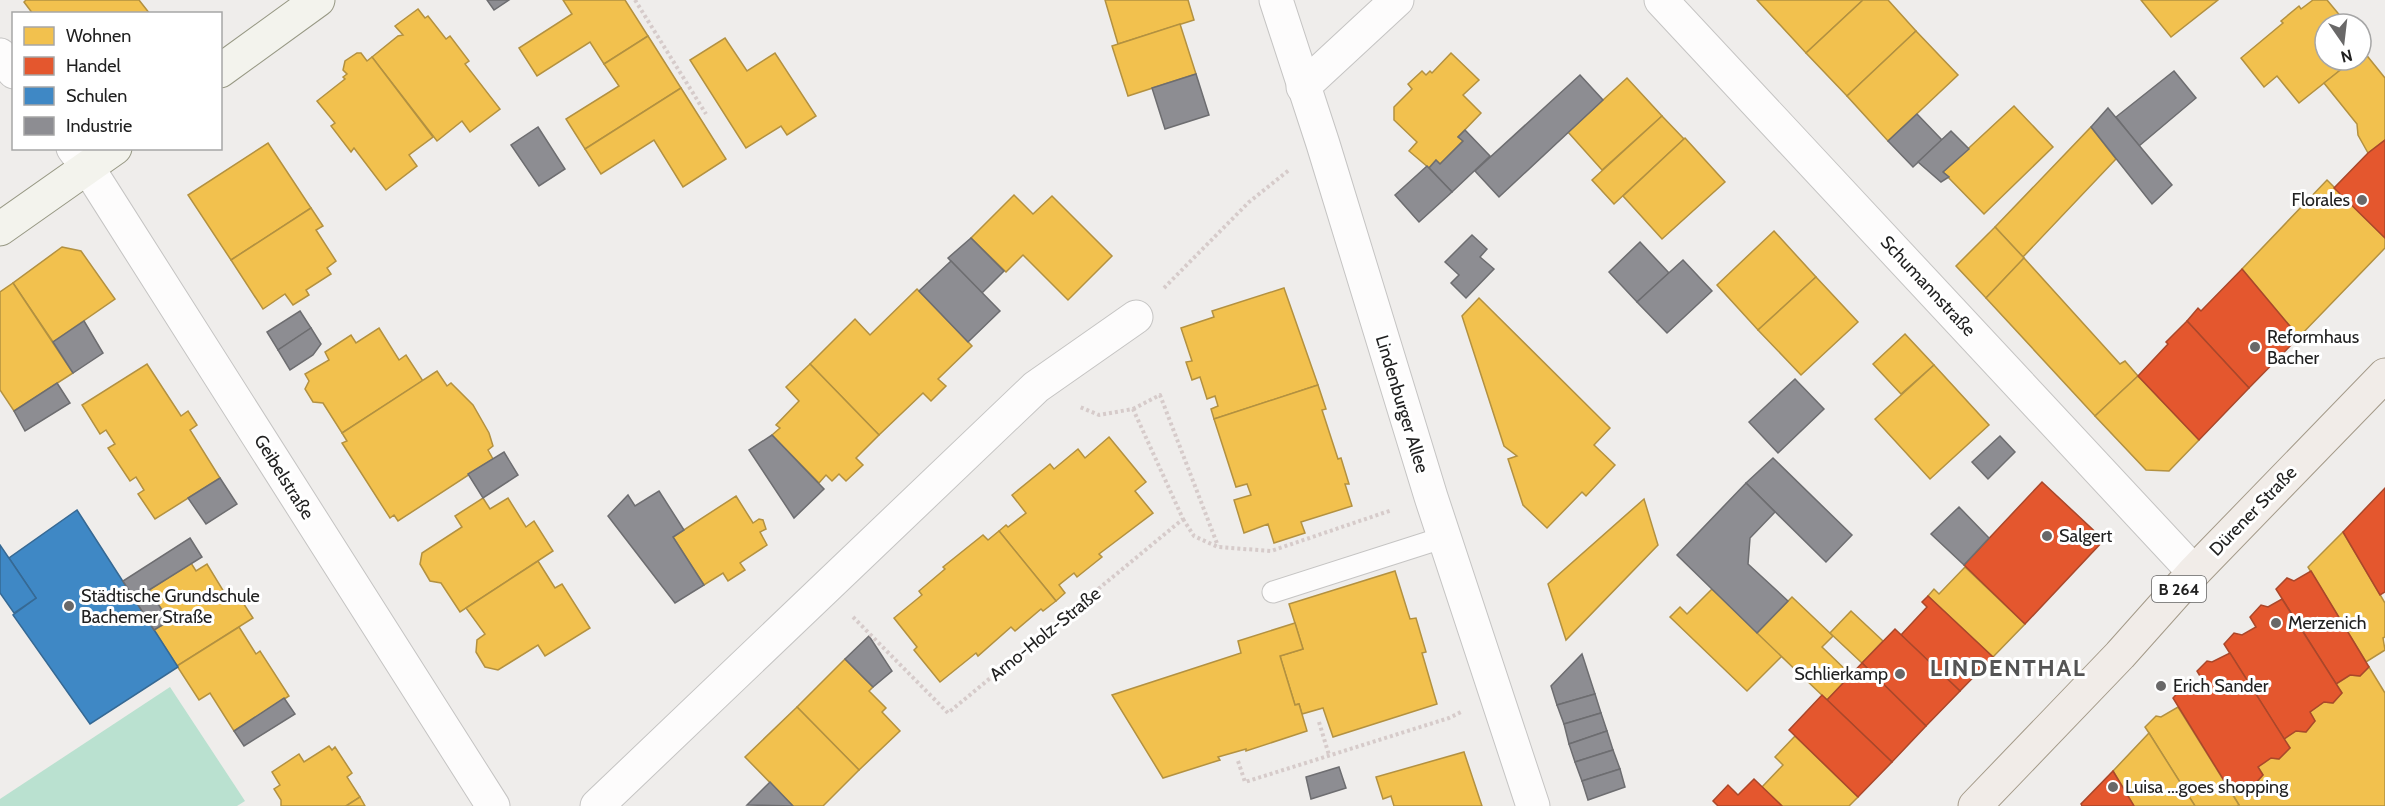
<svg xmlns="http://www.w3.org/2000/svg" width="2385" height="806" font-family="Cabin,sans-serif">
	<rect width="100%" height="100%" fill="#efedeb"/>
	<!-- pitch -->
	<path fill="#bae1d0" d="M170 687 245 801 237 806H0V799Z"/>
	<!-- homes -->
	<g fill="#f2c14e" stroke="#b39140" stroke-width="1.5">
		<path d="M26 0H139L150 14H33L24 2Z"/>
		<path d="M563 0H625L648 36 604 64 590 42 537 76 519 48 572 14Z"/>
		<path d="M1105 0H1188L1194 20 1118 44Z"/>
		<path d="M1757 0H1863L1806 53Z"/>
		<path d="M1863 0H1888L1916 31 1847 96 1806 53Z"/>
		<path d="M2141 0H2218L2171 37Z"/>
		<path d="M2313 0H2327L2347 24H2325V60H2353L2299 103 2277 76 2264 87 2241 58 2283 23 2281 21 2299 6 2301 9Z"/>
		<path d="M418 9 425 18 428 16 446 39 450 36 469 61 465 64 500 109 470 132 462 121 437 141 372 57 398 36 403 35 395 26Z"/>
		<path d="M1180 24 1196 74 1128 96 1112 46Z"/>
		<path d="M1916 31 1958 75 1888 141 1847 96Z"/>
		<path d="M648 36 681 88 585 149 566 119 619 86 604 64Z"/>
		<path d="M725 38 747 71 775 53 816 116 787 135 781 126 746 148 690 60Z"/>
		<path d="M2364 52 2385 78V140L2368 153 2358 135 2357 124 2324 83 2353 60H2361V54Z"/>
		<path d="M357 53H361L367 61 372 57 433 137 409 155 417 166 386 190 354 148 351 152 331 126 335 123 317 101 345 79 343 77 347 74 343 70 345 61Z"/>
		<path d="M1451 53 1479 80 1463 95 1481 113 1458 137 1463 141 1440 164 1436 160 1429 168 1409 151 1417 142 1394 120V107L1412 89 1408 84 1422 71 1426 75 1430 71 1432 73Z"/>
		<path d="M1627 78 1662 116 1602 170 1568 132Z"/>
		<path d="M681 88 726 159 683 187 654 140 601 174 585 149Z"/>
		<path d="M2014 106 2053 147 1984 214 1943 172Z"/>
		<path d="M1662 116 1684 139 1614 204 1592 180Z"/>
		<path d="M2091 127 2116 159 2023 257 1995 227Z"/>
		<path d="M1685 138 1725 182 1662 239 1623 196Z"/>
		<path d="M268 143 311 208 231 260 188 195Z"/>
		<path d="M2327 180 2385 238V248L2299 337 2242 269Z"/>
		<path d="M1014 195 1033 214 1052 196 1112 256 1068 300 1023 255 1006 272 971 238Z"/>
		<path d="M311 208 323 226 316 230 336 261 327 268 331 274 306 290 309 295 293 305 285 294 263 309 231 260Z"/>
		<path d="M1995 227 2024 258 1986 298 1956 266Z"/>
		<path d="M1774 231 1816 277 1758 330 1717 285Z"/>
		<path d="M62 247 81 251 115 299 53 342 13 283Z"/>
		<path d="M2024 258 2120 364 2125 361 2138 376 2095 416 1986 298Z"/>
		<path d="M1816 277 1858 322 1801 375 1758 330Z"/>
		<path d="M13 283 73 373 14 411 0 390V292Z"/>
		<path d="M1284 288 1318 385 1214 419 1211 409 1218 406 1215 396 1207 399 1200 377 1192 380 1186 362 1192 361 1181 328 1214 317 1212 311Z"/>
		<path d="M917 289 972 346 938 379 946 386 931 401 923 393 879 435 810 364 855 319 870 335Z"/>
		<path d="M1479 298 1610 428 1594 445 1615 465 1586 496 1582 492 1547 528 1523 505 1508 459 1517 456 1504 446 1462 316Z"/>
		<path d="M379 328 399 360 406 355 423 381 342 433 323 403 313 402 305 389 309 381 305 374 329 360 325 352 351 335 356 343Z"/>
		<path d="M1905 334 1934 365 1901 394 1873 364Z"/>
		<path d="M147 364 181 416 188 411 197 425 190 430 220 478 155 519 138 494 144 490 136 477 130 481 108 448 115 444 106 430 100 434 82 405Z"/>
		<path d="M810 364 879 435 856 458 863 465 846 481 839 474 832 481 826 475 819 483 772 435 780 428 776 425 799 401 786 387Z"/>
		<path d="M1934 365 1989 425 1930 479 1875 419Z"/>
		<path d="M437 371 447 386 451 383 473 405 489 433 493 446 488 450 493 459 398 521 394 515 390 518 342 443 347 441 342 433Z"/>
		<path d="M2138 376 2199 440 2169 471 2146 470 2095 416Z"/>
		<path d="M1318 385 1326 409 1322 410 1338 459 1341 458 1349 484H1345L1352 506 1301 522 1305 533 1274 543 1268 524 1244 533 1234 500 1251 495 1247 484 1236 487 1214 419Z"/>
		<path d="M1109 437 1146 482 1135 491 1153 513 1099 554 1102 557 1077 577 1074 573 1059 585 1065 593 1056 601 999 531 1006 525 1008 527 1026 513 1012 495 1050 464 1054 469 1078 449 1085 458Z"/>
		<path d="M736 496 753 523 759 519 763 520 766 529 760 532 767 545 740 563 745 570 728 581 723 573 704 585 673 537Z"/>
		<path d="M483 498 490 509 508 498 526 527 534 521 553 551 460 612 441 583 430 581 420 564 422 553 462 527 455 516Z"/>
		<path d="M1644 499 1658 545 1566 640 1548 584Z"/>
		<path d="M999 531 1056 601 1043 611 1041 609 1015 631 1011 627 978 656 976 653 940 682 914 650 917 647 894 618 922 595 919 591 945 569 943 567 983 535 988 540Z"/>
		<path d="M2343 532 2385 603V637L2383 638 2385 650 2366 662 2308 567Z"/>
		<path d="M538 561 555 588 562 584 590 628 545 656 538 645 498 670 485 667 476 652 477 640 485 634 466 608Z"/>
		<path d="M191 563 196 571 207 564 227 597 236 592 253 618 177 666 154 630 169 621 149 590Z"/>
		<path d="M1965 567 2025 624 1993 657 1928 596 1934 589 1939 594Z"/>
		<path d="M1395 571 1410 619 1416 618 1426 652 1422 653 1437 704 1333 737 1323 708 1302 714 1299 704 1295 705 1280 656 1303 649 1289 604Z"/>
		<path d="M1712 589 1782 656 1747 691 1670 617 1680 607 1687 614Z"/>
		<path d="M1792 597 1833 636 1822 647 1851 675 1827 700 1757 633Z"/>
		<path d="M1851 611 1883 641 1862 663 1830 633Z"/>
		<path d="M1295 623 1303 649 1280 656 1295 705 1299 704 1307 731 1246 751V749L1218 757 1220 760 1163 778 1112 695 1241 653 1238 641Z"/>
		<path d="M239 627 256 654 260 651 289 696 234 731 210 693 199 700 177 666Z"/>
		<path d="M845 659 873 687 869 691 886 708 882 712 900 731 859 770 797 707Z"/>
		<path d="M2369 667 2385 693V806H2237L2239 805 2233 795 2249 785 2251 788 2263 775 2258 767 2271 758 2279 759 2290 748 2284 739 2296 731 2306 732 2315 721 2310 712 2324 702 2333 703 2342 693 2336 684 2350 675 2360 676Z"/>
		<path d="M797 707 859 770 823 806H793L745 757Z"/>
		<path d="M2178 707 2239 805 2237 806H2195L2149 733 2145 727 2156 716 2161 717Z"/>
		<path d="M2149 733 2195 806H2134L2113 771Z"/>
		<path d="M1795 736 1858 797 1849 806H1782L1762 787 1783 765 1775 757Z"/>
		<path d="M329 746 332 750 335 747 352 773 347 777 360 797 346 806H281V800L274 789 280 785 272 772 299 754 304 762Z"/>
		<path d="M1464 752 1482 806H1394L1391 796 1383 799 1376 777Z"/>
		<path d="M360 797 365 806H346Z"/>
	</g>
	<!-- shops -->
	<g fill="#e4572e" stroke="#aa472a" stroke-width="1.5">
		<path d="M2385 140V238L2334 188 2368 153Z"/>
		<path d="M2242 269 2299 337 2249 388 2187 321 2198 308 2201 311Z"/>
		<path d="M2187 321 2249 388 2199 440 2138 376 2168 344 2166 342Z"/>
		<path d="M2042 482 2104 540 2025 624 1964 565Z"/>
		<path d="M2385 488V592L2380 595 2343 532Z"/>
		<path d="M2311 571 2369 667 2360 676 2350 675 2336 684 2276 589 2287 578 2294 581Z"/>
		<path d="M1928 596 1993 657 1960 691 1901 635 1927 607 1922 602Z"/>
		<path d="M2282 599 2342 693 2333 703 2324 702 2310 712 2315 721 2306 732 2296 731 2284 739 2224 644 2234 633 2242 635 2256 627 2250 617 2261 605 2268 607Z"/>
		<path d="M1895 629 1960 691 1926 726 1862 663Z"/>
		<path d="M2230 653 2290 748 2279 759 2271 758 2258 767 2263 775 2251 788 2249 785 2233 795 2173 698 2182 688 2188 689 2203 681 2197 671 2207 661 2212 662Z"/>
		<path d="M1862 663 1926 726 1892 762 1827 700Z"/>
		<path d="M1822 695 1892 762 1858 797 1789 730Z"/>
		<path d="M2113 771 2134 806H2082L2081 804Z"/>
		<path d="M1754 779 1782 806H1718L1713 801 1728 785 1738 795Z"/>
	</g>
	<!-- schools -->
	<g fill="#3f88c5" stroke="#366994" stroke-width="1.5">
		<path d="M77 510 178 667 90 724 13 615 36 598 9 558Z"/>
		<path d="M0 545 36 598 14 613 0 593Z"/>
	</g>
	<!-- industry -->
	<g fill="#8d8d92" stroke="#6d6d70" stroke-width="1.5">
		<path d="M487 0H509L494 10Z"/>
		<path d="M2174 71 2196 98 2139 146 2116 117Z"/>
		<path d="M1196 74 1209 115 1165 129 1152 88Z"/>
		<path d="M1580 75 1603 100 1499 197 1475 171Z"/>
		<path d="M2108 108 2172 185 2152 204 2091 127Z"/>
		<path d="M1917 114 1942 140 1913 167 1888 141Z"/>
		<path d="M538 127 565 169 539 186 511 145Z"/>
		<path d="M1465 130 1490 156 1452 192 1429 168 1436 160 1440 164 1463 141 1458 137Z"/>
		<path d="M1951 131 1969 149 1943 172 1949 177 1941 182 1918 162Z"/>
		<path d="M1427 166 1452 192 1419 222 1395 195Z"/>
		<path d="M1472 235 1487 249 1480 257 1494 269 1466 298 1451 283 1459 275 1445 262Z"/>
		<path d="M971 238 1004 271 982 293 948 258Z"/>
		<path d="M1640 242 1669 273 1637 302 1609 272Z"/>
		<path d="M1683 260 1712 291 1667 333 1637 302Z"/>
		<path d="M951 261 1000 311 968 342 919 291Z"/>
		<path d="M300 311 311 328 278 350 267 332Z"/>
		<path d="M84 321 103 353 73 373 53 342Z"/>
		<path d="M311 328 321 344 313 355 290 370 278 350Z"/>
		<path d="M1795 379 1824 409 1778 453 1749 422Z"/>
		<path d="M57 383 70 403 25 431 14 411Z"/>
		<path d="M772 435 824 489 794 518 749 450Z"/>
		<path d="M2000 436 2015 452 1988 479 1972 462Z"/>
		<path d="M504 452 518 475 483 498 468 474Z"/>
		<path d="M1773 458 1852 535 1826 562 1746 483Z"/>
		<path d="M220 478 237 504 206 524 188 498Z"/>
		<path d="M1746 483 1775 512 1750 538 1748 564 1788 601 1757 633 1677 555Z"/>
		<path d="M659 491 684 530 673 537 704 585 675 603 608 516 628 495 635 506Z"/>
		<path d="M1959 507 1989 538 1964 565 1931 534Z"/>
		<path d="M190 538 202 557 149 590 169 621 154 630 123 581Z"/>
		<path d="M869 636 892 671 873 687 845 659Z"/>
		<path d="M1582 654 1595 694 1557 705 1551 686Z"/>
		<path d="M1595 694 1601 713 1564 724 1557 705Z"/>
		<path d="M284 698 295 714 244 746 234 731Z"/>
		<path d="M1601 713 1607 731 1569 744 1564 724Z"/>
		<path d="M1607 731 1613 750 1575 762 1569 744Z"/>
		<path d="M1613 750 1620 769 1582 781 1575 762Z"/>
		<path d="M1339 767 1346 788 1311 799 1306 777Z"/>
		<path d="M1620 769 1625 787 1588 800 1582 781Z"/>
		<path d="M770 782 793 806 747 805Z"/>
	</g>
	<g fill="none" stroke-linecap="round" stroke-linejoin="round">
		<defs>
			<path id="lane" d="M1273 592 1445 537"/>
			<g id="street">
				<path d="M1276 0 1323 144 1431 497 1533 806"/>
				<path d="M1661 0 2194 572"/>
				<path d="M0 55 14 72"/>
				<path d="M1303 87 1397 0"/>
				<path d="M73 148 88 168 493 806"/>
				<path d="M597 806 1036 387 1136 317"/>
			</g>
			<g id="secondary">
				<path d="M220 71 318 0"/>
				<path d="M0 229 115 148"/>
			</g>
			<path id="primary" d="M1975 806 2120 655 2194 572 2385 375"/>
		</defs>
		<!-- lane casing -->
		<use href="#lane" stroke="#c5c4c3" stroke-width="23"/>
		<!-- street casing -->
		<use href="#street" stroke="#c5c4c3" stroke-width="35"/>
		<!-- secondary casing -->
		<use href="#secondary" stroke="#979884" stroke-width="35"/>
		<!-- primary casing -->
		<use href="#primary" stroke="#a49a89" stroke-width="35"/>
		<!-- path -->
		<g stroke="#d6cbca" stroke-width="4" stroke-dasharray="3 3" stroke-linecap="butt">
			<path d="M635 0 706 114"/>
			<path d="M1164 288 1249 202 1289 170"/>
			<path d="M1133 409 1160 395 1218 546"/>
			<path d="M1183 519 1194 536 1218 547 1271 551 1392 510"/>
			<path d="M853 617 948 713 1183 519 1133 409 1099 415 1080 407"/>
			<path d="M1319 722 1329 755"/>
			<path d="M1238 761 1245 782 1449 718 1461 712"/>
		</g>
		<!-- lane -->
		<use href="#lane" stroke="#fdfcfc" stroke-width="21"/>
		<!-- street -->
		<use href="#street" stroke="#fdfcfc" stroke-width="33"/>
		<!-- secondary -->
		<use href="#secondary" stroke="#f3f3ed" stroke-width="33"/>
		<!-- primary -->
		<use href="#primary" stroke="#f1ece8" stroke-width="33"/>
	</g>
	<!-- markers -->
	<g fill="#696868" stroke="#fff" stroke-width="2">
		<circle cx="2362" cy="200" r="6"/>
		<circle cx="2255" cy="347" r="6"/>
		<circle cx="2047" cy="536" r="6"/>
		<circle cx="69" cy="606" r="6"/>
		<circle cx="2276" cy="623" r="6"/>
		<circle cx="1900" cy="674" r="6"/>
		<circle cx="2161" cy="686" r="6"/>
		<circle cx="2113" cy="787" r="6"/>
	</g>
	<g text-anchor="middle" stroke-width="6" stroke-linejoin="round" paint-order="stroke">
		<!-- shield labels -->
		<rect fill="#fff" stroke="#646464" stroke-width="1.5" x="2152" y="576" width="54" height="26" rx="4.5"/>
		<g font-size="16" font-weight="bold" fill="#212121">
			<text x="2179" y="595">B 264</text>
		</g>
		<!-- poi labels -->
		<g font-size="18" fill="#212121" stroke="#fff" text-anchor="start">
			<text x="2350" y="206" text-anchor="end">Florales</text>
			<text x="2267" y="343">Reformhaus<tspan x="2267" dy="21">Bacher</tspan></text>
			<text x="2059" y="542">Salgert</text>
			<text x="81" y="602">Städtische Grundschule<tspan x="81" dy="21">Bachemer Straße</tspan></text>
			<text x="2288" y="629">Merzenich</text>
			<text x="1888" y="680" text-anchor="end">Schlierkamp</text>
			<text x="2173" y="692">Erich Sander</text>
			<text x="2125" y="793">Luisa ...goes shopping</text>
		</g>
		<!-- street labels -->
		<g font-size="18" fill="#212121" stroke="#fff">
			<text transform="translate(1928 286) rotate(47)" y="6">Schumannstraße</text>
			<text transform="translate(1402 404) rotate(73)" y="6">Lindenburger Allee</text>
			<text transform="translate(284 477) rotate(58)" y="6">Geibelstraße</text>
			<text transform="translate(2253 511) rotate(-46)" y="6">Dürener Straße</text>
			<text transform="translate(1045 634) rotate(-39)" y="6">Arno-Holz-Straße</text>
		</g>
		<!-- district labels -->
		<g font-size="24" font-weight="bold" letter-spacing="1.5" fill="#545454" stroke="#fff">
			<text x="2008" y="676">LINDENTHAL</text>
		</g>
	</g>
	<!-- legend -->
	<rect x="12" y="12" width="210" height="138" fill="#ffffff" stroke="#a6a6a6" stroke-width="1.5"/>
	<rect x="24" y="27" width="30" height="18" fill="#f2c14e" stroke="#a6a6a6" stroke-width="1.5"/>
	<text x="66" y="42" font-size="18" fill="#212121">Wohnen</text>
	<rect x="24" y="57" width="30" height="18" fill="#e4572e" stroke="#a6a6a6" stroke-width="1.5"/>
	<text x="66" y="72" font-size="18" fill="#212121">Handel</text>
	<rect x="24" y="87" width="30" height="18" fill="#3f88c5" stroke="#a6a6a6" stroke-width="1.5"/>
	<text x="66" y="102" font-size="18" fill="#212121">Schulen</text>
	<rect x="24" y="117" width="30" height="18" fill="#8d8d92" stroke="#a6a6a6" stroke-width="1.5"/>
	<text x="66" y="132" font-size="18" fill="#212121">Industrie</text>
	<!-- north arrow -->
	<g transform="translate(2343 42) rotate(166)"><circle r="28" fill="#ffffff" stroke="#a6a6a6" stroke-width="1.5"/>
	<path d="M0-4.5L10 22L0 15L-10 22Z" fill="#696868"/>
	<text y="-9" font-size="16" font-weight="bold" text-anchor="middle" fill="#212121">N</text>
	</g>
</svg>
